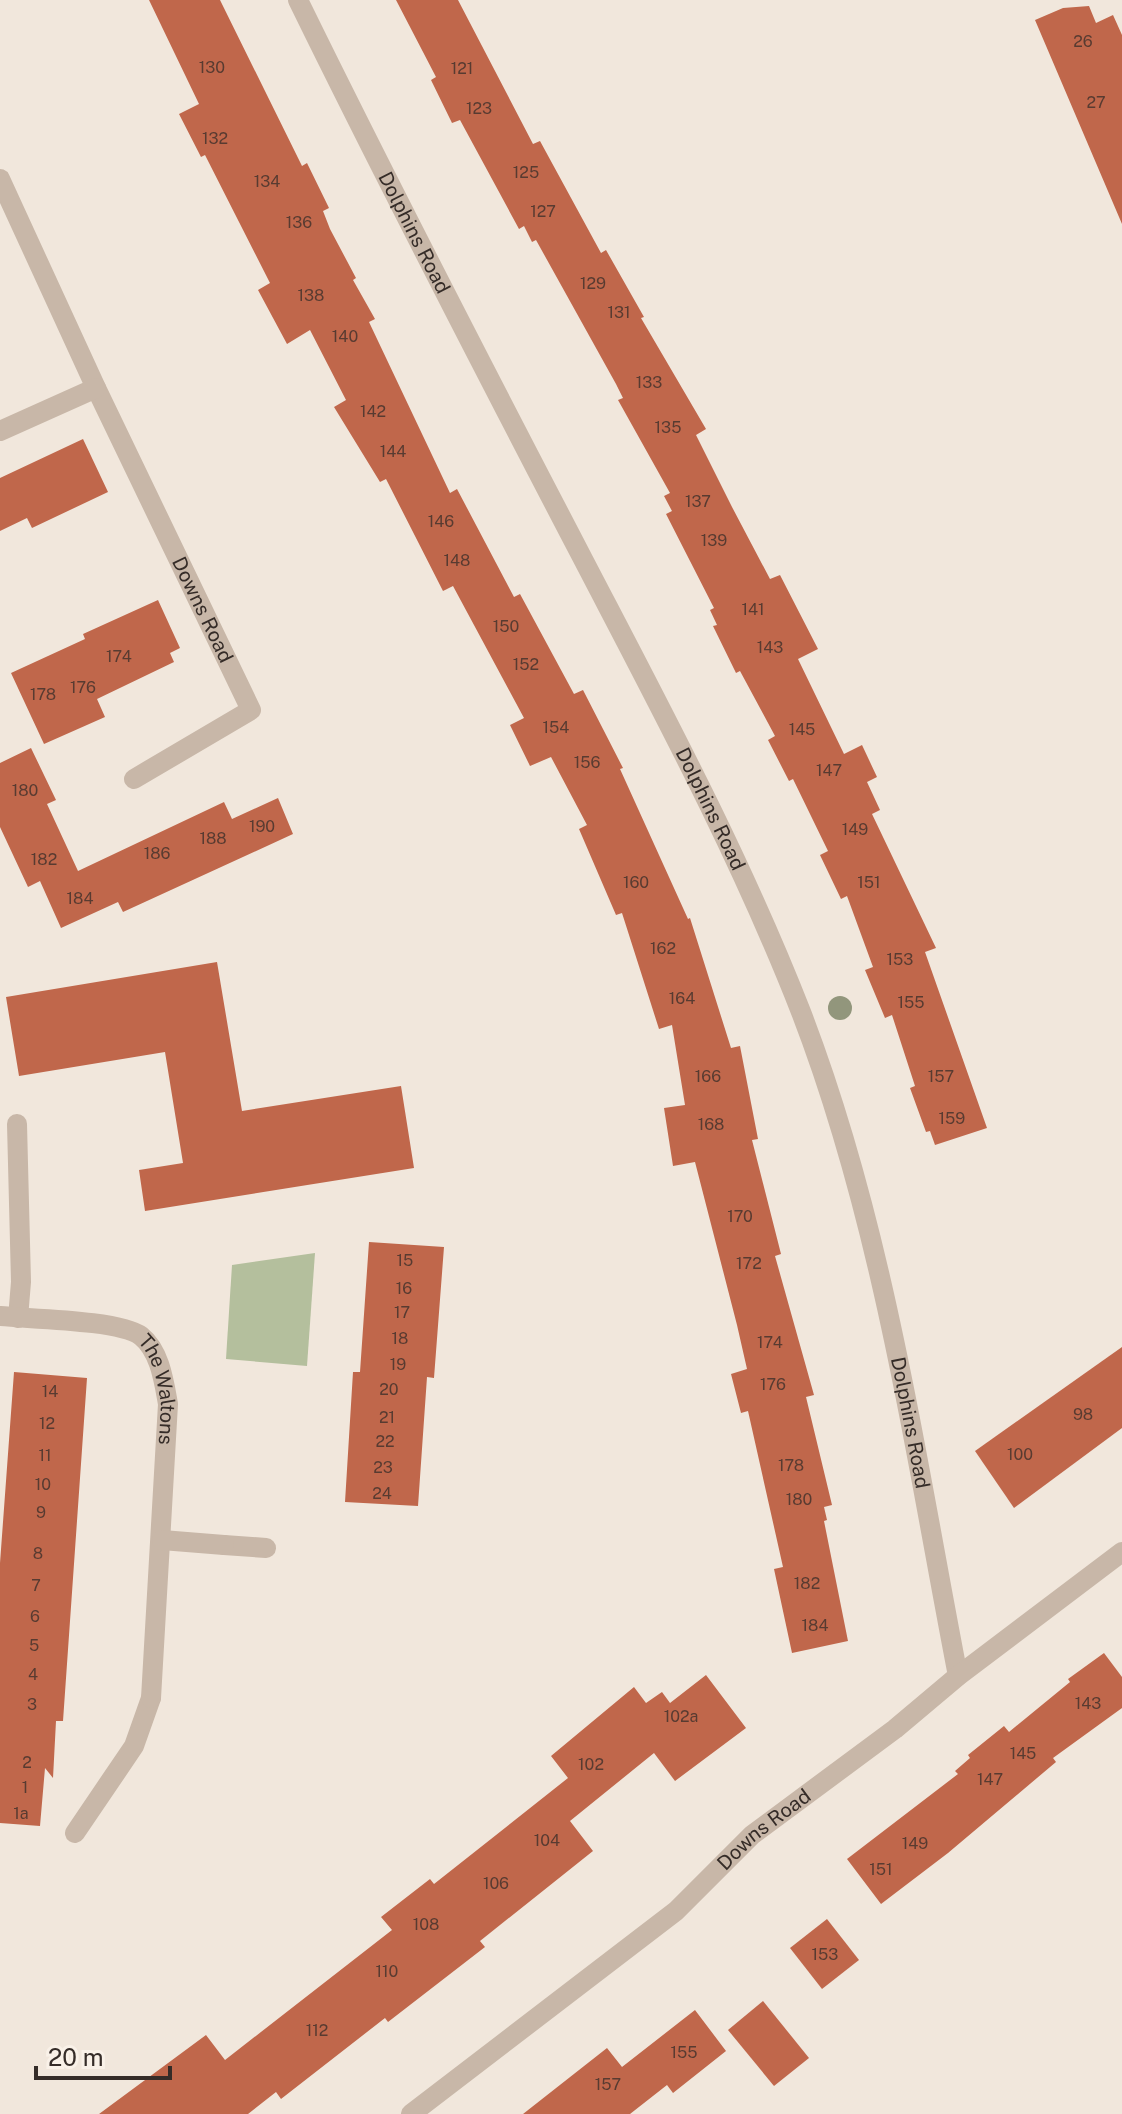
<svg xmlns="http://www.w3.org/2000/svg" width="1122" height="2114" font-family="'Public Sans',sans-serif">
	<rect width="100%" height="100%" fill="#f1e7dc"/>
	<!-- green -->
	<path fill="#b4bf9d" d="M315 1253 307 1366 226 1359 232 1265Z"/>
	<!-- building -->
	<g fill="#c0674b">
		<path d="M149 0H220L302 166 307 163 329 208 323 211 330 229 356 278 353 280 375 319 369 322 450 493 457 489 514 597 520 594 574 694 583 690 623 768 620 769 688 919 690 918 731 1048 740 1046 758 1139 752 1140 781 1254 775 1256 814 1395 806 1397 832 1505 824 1507 827 1520 824 1521 848 1641 792 1653 774 1569 783 1567 748 1411 741 1413 731 1374 747 1369 737 1325 695 1162 673 1166 664 1108 685 1105 672 1025 659 1029 622 913 616 915 579 829 587 825 551 757 530 766 510 725 524 718 453 586 443 591 386 479 380 482 334 407 346 400 310 330 287 344 258 290 270 283 205 155 201 157 179 114 199 104Z"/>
		<path d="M396 0H458L533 144 540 141 601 253 606 250 644 317 641 318 706 429 696 435 732 507 770 579 780 575 818 649 798 659 844 754 862 745 877 777 867 782 880 810 872 814 936 948 925 952 987 1128 935 1145 930 1131 926 1132 910 1088 915 1086 892 1015 885 1018 865 970 873 967 847 896 841 899 820 855 828 851 793 779 789 781 768 740 775 736 740 671 736 673 713 626 717 625 710 610 714 608 666 514 672 511 664 496 670 493 618 400 623 398 616 384 536 240 532 242 524 226 519 229 460 120 452 123 431 80 436 77Z"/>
		<path d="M1089 6 1096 23 1113 15 1122 35V224L1035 20 1063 8Z"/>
		<path d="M83 439 108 492 32 528 27 518 0 531V478Z"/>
		<path d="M158 600 180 648 170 653 174 662 97 699 105 717 44 744 11 673 85 639 83 634Z"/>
		<path d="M31 748 56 800 47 804 78 871 224 802 232 819 278 798 293 834 123 912 118 902 61 928 40 881 28 887 0 827V763Z"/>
		<path d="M217 962 242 1111 401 1086 414 1168 145 1211 139 1170 183 1163 165 1052 19 1076 6 997Z"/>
		<path d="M369 1242 444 1247 434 1378 427 1377 418 1506 345 1502 353 1372H360Z"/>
		<path d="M1122 1347V1428L1014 1508 975 1451Z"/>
		<path d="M14 1372 87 1378 63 1721H56L53 1778 45 1768 40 1826 0 1823V1563Z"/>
		<path d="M1104 1653 1122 1677V1708L1053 1758 1056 1762 948 1853 881 1904 847 1859 958 1774 955 1771 970 1758 968 1755 1004 1726 1009 1732 1070 1682 1068 1679Z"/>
		<path d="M706 1675 746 1728 675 1781 654 1753 570 1821 593 1851 480 1941 485 1947 388 2022 385 2018 281 2099 276 2092 248 2114H99L206 2035 225 2060 392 1930 381 1917 430 1879 434 1884 568 1778 551 1756 634 1687 646 1703 662 1692 670 1703Z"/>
		<path d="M827 1919 859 1960 822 1989 790 1948Z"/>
		<path d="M763 2001 809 2058 774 2086 728 2030Z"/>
		<path d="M695 2010 726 2051 673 2093 667 2085 630 2114H523L607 2048 622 2067Z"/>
	</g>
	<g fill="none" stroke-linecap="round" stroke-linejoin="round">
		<!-- lane -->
		<g stroke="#c8b7a8" stroke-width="20">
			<path d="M224 1545 266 1548"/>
			<path d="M75 1833 134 1746 151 1698"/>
		</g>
		<!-- street -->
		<g stroke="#c8b7a8" stroke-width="20">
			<path id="s1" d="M298 0C390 188 487 375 584 561 661 709 740 856 801 1012 883 1225 915 1454 958 1676"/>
			<path id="s2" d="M0 179 96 388 251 710 134 779"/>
			<path d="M0 431 96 388"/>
			<path d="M17 1124 21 1282 18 1318"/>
			<path id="s3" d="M0 1316C30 1319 120 1320 141 1336 160 1351 164 1382 168 1404L151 1698"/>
			<path d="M162 1540 224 1545"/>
			<path id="s4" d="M411 2114 676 1911 752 1835 895 1729 958 1676 1122 1552"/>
		</g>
	</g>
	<!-- trees -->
	<circle fill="#92967c" cx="840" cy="1008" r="12"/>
	<g text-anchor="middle" stroke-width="6" stroke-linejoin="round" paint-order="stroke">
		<!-- number labels -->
		<g font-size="16" fill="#583b31">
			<text x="1083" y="47">26</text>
			<text x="212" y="73">130</text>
			<text x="462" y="74">121</text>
			<text x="1096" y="108">27</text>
			<text x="479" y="114">123</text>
			<text x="215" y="144">132</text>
			<text x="526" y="178">125</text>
			<text x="267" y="187">134</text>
			<text x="543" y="217">127</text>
			<text x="299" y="228">136</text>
			<text x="593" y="289">129</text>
			<text x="311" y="301">138</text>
			<text x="619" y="318">131</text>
			<text x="345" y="342">140</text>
			<text x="649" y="388">133</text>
			<text x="373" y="417">142</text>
			<text x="668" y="433">135</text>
			<text x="393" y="457">144</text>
			<text x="698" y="507">137</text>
			<text x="441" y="527">146</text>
			<text x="714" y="546">139</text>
			<text x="457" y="566">148</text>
			<text x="753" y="615">141</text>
			<text x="506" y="632">150</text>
			<text x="770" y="653">143</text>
			<text x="119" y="662">174</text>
			<text x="526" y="670">152</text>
			<text x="83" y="693">176</text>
			<text x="43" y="700">178</text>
			<text x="556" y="733">154</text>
			<text x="802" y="735">145</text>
			<text x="587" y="768">156</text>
			<text x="829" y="776">147</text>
			<text x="25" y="796">180</text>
			<text x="262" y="832">190</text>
			<text x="855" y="835">149</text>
			<text x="213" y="844">188</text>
			<text x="157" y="859">186</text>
			<text x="44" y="865">182</text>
			<text x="636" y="888">160</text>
			<text x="869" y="888">151</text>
			<text x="80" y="904">184</text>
			<text x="663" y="954">162</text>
			<text x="900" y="965">153</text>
			<text x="682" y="1004">164</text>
			<text x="911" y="1008">155</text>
			<text x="708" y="1082">166</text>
			<text x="941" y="1082">157</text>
			<text x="952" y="1124">159</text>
			<text x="711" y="1130">168</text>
			<text x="740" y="1222">170</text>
			<text x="405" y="1266">15</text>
			<text x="749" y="1269">172</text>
			<text x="404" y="1294">16</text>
			<text x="402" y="1318">17</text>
			<text x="400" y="1344">18</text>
			<text x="770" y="1348">174</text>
			<text x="398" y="1370">19</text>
			<text x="773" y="1390">176</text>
			<text x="389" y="1395">20</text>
			<text x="50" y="1397">14</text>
			<text x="1083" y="1420">98</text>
			<text x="387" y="1423">21</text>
			<text x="47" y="1429">12</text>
			<text x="385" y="1447">22</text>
			<text x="1020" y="1460">100</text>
			<text x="45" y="1461">11</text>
			<text x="791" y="1471">178</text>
			<text x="383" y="1473">23</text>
			<text x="43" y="1490">10</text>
			<text x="382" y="1499">24</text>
			<text x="799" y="1505">180</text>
			<text x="41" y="1518">9</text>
			<text x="38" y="1559">8</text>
			<text x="807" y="1589">182</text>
			<text x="36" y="1591">7</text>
			<text x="35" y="1622">6</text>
			<text x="815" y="1631">184</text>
			<text x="34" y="1651">5</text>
			<text x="33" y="1680">4</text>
			<text x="1088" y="1709">143</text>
			<text x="32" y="1710">3</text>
			<text x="681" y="1722">102a</text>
			<text x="1023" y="1759">145</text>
			<text x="27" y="1768">2</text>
			<text x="591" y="1770">102</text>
			<text x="990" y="1785">147</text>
			<text x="25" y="1793">1</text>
			<text x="21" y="1819">1a</text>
			<text x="547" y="1846">104</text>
			<text x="915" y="1849">149</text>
			<text x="881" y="1875">151</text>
			<text x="496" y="1889">106</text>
			<text x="426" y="1930">108</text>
			<text x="825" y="1960">153</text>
			<text x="387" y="1977">110</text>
			<text x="317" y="2036">112</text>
			<text x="684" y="2058">155</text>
			<text x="608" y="2090">157</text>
		</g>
		<!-- street labels -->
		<g font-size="20" fill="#352c28" stroke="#f9f1e8">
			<text dy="7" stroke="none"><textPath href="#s1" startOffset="260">Dolphins Road</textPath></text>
			<text dy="7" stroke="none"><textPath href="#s2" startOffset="476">Downs Road</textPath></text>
			<text dy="7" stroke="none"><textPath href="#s1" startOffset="908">Dolphins Road</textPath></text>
			<text dy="7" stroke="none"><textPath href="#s3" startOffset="202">The Waltons</textPath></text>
			<text dy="7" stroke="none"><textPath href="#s1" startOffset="1556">Dolphins Road</textPath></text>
			<text dy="7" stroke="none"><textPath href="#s4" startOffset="454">Downs Road</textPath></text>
		</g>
	</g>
	<!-- scale -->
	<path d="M36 2066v12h134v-12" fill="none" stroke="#352c28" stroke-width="4"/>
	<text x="48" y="2066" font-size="24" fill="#352c28" stroke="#f9f1e8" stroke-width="6" paint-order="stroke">20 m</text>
</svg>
